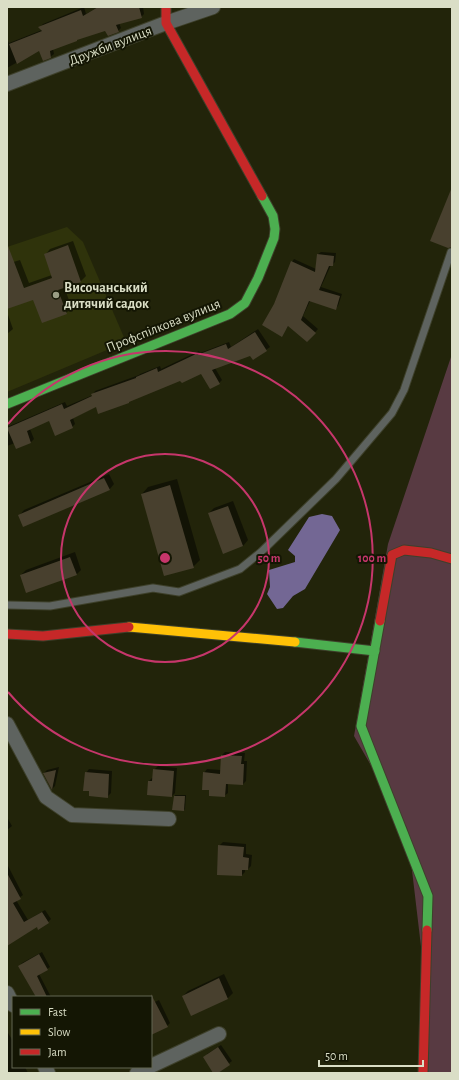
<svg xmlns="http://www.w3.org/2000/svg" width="459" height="1080" font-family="'Alegreya Sans',sans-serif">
	<rect width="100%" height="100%" fill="#22240a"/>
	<!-- built -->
	<path fill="#2f330b" d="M67 227 83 242 126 342 7 392V247Z"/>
	<!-- green -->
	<path fill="#583a42" d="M452 354V1073H421L424 972 407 828 354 736 388 544Z"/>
	<!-- water -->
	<path fill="#736794" d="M322 514 332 516 340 530 305 589 293 596 283 608 277 609 267 594 270 587 269 570 295 562V556L288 550 309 517Z"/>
	<!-- shadow -->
	<g fill="#0007">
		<path d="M84 7 86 14 98 7H143L144 14 141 17 119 23 121 28 118 31 105 30 79 38 53 49 54 54 50 57 39 50 7 68V39L9 43 42 30 40 27 43 24Z"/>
		<path d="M73 241 86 276 81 281 64 287 72 308 66 313 34 298 7 308V264L20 260 29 283 52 275 45 255 50 249Z"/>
		<path d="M321 252 336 253 335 262 332 265H331L321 287 342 294 338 306 335 308 310 301 303 316 318 329 307 341 289 325 282 335 275 304 292 262 294 259 316 269 318 254Z"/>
		<path d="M7 312 13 329 7 334Z"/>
		<path d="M258 329 270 347 253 359 250 355 215 368 222 380 219 383 202 373 97 406 73 418 75 424 72 427 49 420 30 429 34 439 31 442 17 448 15 443 7 446V427L65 402 67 406 93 395 95 391 139 375 140 374 160 366 161 369 199 351 200 353 229 342 231 347Z"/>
		<path d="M109 474 114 484 109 490 19 516 24 510Z"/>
		<path d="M177 479 200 560 193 567 142 494 148 487Z"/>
		<path d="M233 501 248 540 243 546 209 513 214 508Z"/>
		<path d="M75 552 81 570 76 575H21L26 570Z"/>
		<path d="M225 752 245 753 244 761H247L246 781 243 784 228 783V793L224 796 210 789 204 773 207 769 221 770 222 755Z"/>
		<path d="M158 766 177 768 175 793 172 796 148 794 149 781 152 778H154V770Z"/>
		<path d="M59 767 55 786 52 789 44 773 47 770Z"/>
		<path d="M89 769 112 771 111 793 107 797 86 773Z"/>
		<path d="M175 795H186L185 809 184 810 174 809Z"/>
		<path d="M7 819H8L12 826 7 830Z"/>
		<path d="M223 842 246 844V854L252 855 251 866 248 869H245V872L242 875 219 846Z"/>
		<path d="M7 864 23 895 16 900 28 920 45 910 51 919 48 922 7 938Z"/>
		<path d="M42 952 50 967 39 974 51 997H36L35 995V994L20 966 22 963Z"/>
		<path d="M224 974 233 993 228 998 191 1015 183 996 188 991Z"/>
		<path d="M159 1000 170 1023 167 1026 151 1034V1004Z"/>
		<path d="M8 1033 13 1041V1067H25L28 1073H7V1034Z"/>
		<path d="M221 1045 232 1061 216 1073H214L207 1054Z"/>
	</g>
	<!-- building -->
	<g fill="#48402e">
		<path d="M98 7H139L142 18 116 25 119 32 108 36 105 31 77 40V41L50 51 51 58 43 61 39 51 17 64 9 44 42 31 38 27 81 10 83 16Z"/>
		<path d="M452 187V247L448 248 430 241Z"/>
		<path d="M68 245 81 282 58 290 67 314 42 323 33 300 7 309V246H8L24 288 52 278 44 254Z"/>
		<path d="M317 254 334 256 333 266H329L319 290 340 296 336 310 309 301 301 320 316 333 307 342 288 326 282 337 262 325 274 304 291 261 315 272Z"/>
		<path d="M255 332 267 351 253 360 250 356 212 370 220 384 210 389 201 374 182 383 180 381 129 402V403L98 414 96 407 70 420 73 428 55 436 49 421 27 431 31 443 16 449 7 428 62 404 64 409 92 396 91 394 136 378V377L157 368 158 372 196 354 197 355 226 344 228 349Z"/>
		<path d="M104 478 110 490 23 527 18 515Z"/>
		<path d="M170 485 194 568 164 576 141 494Z"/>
		<path d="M228 506 243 546 223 554 208 513Z"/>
		<path d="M70 557 77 575 26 593 20 575Z"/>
		<path d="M221 755 242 756 241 764H244L243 785 226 784 225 797 209 796V790H202L203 772 220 774Z"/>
		<path d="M153 769 174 771 172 797 147 795 148 781H152Z"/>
		<path d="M56 770 52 790 43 773Z"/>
		<path d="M85 772 109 774 108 798 89 796V791H83Z"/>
		<path d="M174 796H185L184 811 172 810Z"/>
		<path d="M218 845 244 847 243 857 249 858 248 870H242V876L217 875Z"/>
		<path d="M7 873 21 899 13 903 24 922 42 912 49 923 38 930 37 927 7 946Z"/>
		<path d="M39 954 48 970 37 976 47 997H36L18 966Z"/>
		<path d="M219 978 228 999 191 1016 182 996Z"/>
		<path d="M151 994 168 1027 151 1035Z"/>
		<path d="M218 1047 230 1065 218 1073H213L203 1057Z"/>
	</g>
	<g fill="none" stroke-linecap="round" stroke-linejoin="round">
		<defs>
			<path id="lane" d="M7 605 50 606 153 588 179 592 240 569 261 552 336 479 392 413 404 390 451 252"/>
			<g id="street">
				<path d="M7 84 166 23 213 7"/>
				<path d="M7 724 46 797 72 815 169 819"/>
				<path d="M7 993 13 1005"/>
				<path d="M151 1066 219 1034"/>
				<path d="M45 1067 48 1073"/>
				<path d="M137 1073 149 1067"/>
			</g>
			<g id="fast">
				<path d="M7 404 230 314 245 303 258 278 274 238 275 229 273 216 262 196"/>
				<path d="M380 621 361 726 428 896 427 930"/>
				<path d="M295 642 375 651"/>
			</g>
			<path id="slow" d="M129 627 295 642"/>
			<g id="jam">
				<path d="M166 7V23L262 196"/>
				<path d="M380 621 392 555 404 550 431 553 452 559"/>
				<path d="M7 634 43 636 129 627"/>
				<path d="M423 1073 427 930"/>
			</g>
		</defs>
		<!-- lane casing -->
		<use href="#lane" stroke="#3e402b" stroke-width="9"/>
		<!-- street casing -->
		<use href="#street" stroke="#3e402b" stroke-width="16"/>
		<!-- fast casing -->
		<use href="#fast" stroke="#3e402b" stroke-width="11"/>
		<!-- slow casing -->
		<use href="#slow" stroke="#3e402b" stroke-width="11"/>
		<!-- jam casing -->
		<use href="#jam" stroke="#3e402b" stroke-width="11"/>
		<!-- lane -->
		<use href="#lane" stroke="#5e635f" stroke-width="7"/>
		<!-- street -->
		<use href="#street" stroke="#5e635f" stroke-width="14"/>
		<!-- fast -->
		<use href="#fast" stroke="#4caf50" stroke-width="9"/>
		<!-- slow -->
		<use href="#slow" stroke="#ffc107" stroke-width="9"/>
		<!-- jam -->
		<use href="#jam" stroke="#c62828" stroke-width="9"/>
	</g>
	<!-- distance rings -->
	<g fill="none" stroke="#c6366b" stroke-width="2">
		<circle cx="165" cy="558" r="104"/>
		<path d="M8 424A207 207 0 1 1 8 692"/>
	</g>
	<!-- markers -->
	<circle fill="#9a9d84" stroke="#141604" stroke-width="1.5" cx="56" cy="295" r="4"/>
	<g text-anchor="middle" stroke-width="4" stroke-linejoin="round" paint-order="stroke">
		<!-- street labels -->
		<g font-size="14" fill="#dadec6" stroke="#141604">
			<text transform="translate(110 45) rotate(-21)" y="5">Дружби вулиця</text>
			<text transform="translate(163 325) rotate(-22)" y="5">Профспілкова вулиця</text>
		</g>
		<!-- poi labels -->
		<g font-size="14" font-weight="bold" fill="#dadec6" stroke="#141604" text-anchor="start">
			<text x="64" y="292">Височанський<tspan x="64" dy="16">дитячий садок</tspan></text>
		</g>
	</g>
	<circle cx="165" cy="558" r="6" fill="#c6366b" stroke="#141604" stroke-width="2"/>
	<g font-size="12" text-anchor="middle" font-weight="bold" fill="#c6366b" stroke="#141604" stroke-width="4" stroke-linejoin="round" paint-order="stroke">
		<text x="269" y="562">50 m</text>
		<text x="372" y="562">100 m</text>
	</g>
	<!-- border -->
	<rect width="459" height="1080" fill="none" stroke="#dadec6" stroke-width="16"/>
	<!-- legend -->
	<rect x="12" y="996" width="140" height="72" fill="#141604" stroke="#636652"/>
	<rect x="20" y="1009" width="20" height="6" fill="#4caf50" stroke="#636652"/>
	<text x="48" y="1016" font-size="12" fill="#dadec6">Fast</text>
	<rect x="20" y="1029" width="20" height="6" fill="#ffc107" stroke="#636652"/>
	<text x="48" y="1036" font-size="12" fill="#dadec6">Slow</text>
	<rect x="20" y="1049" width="20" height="6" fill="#c62828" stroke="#636652"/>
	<text x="48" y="1056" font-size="12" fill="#dadec6">Jam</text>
	<!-- scale -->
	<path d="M319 1060v6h104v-6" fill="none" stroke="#dadec6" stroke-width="2"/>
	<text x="325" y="1060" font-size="12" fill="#dadec6" stroke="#141604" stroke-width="3" paint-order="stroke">50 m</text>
</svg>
